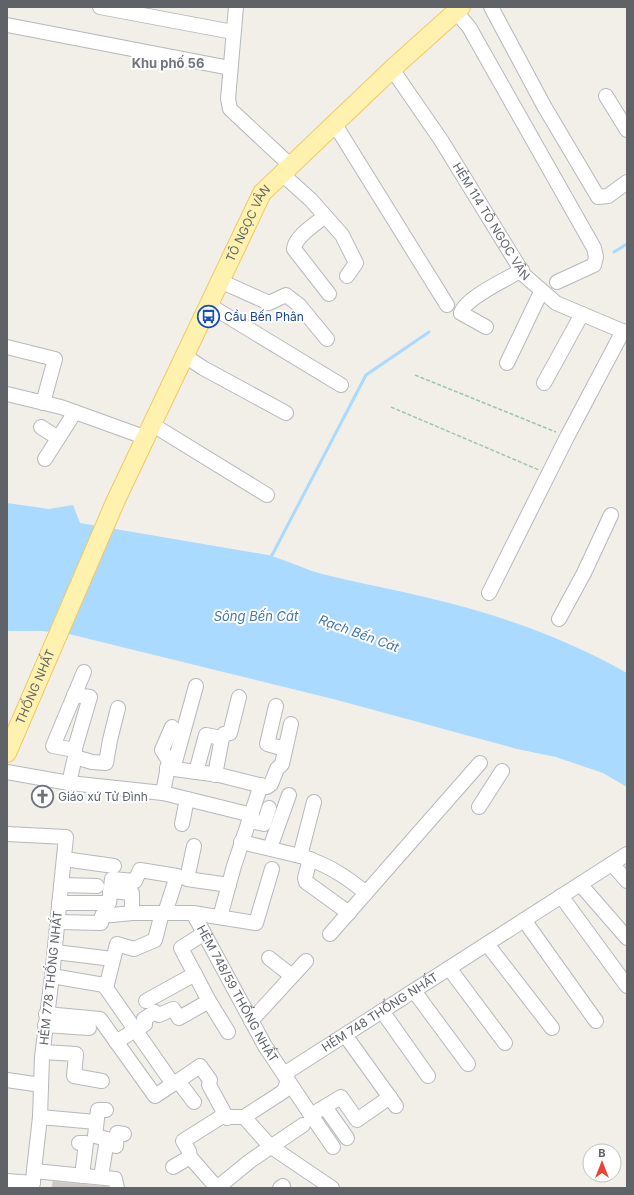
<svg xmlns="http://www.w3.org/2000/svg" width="634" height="1195" font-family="Inter,sans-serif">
	<rect width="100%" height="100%" fill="#f1efe8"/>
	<!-- water -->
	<path fill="#aadaff" d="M7 503 49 509 73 505 80 523 268 555C286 560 304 569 322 574 357 583 393 589 429 598 497 614 566 638 627 673V787L603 773 556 757 517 749 337 700 69 634 43 631H7Z"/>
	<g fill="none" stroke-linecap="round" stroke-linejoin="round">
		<!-- stream -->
		<g stroke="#aadaff" stroke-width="3">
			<path d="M614 252 627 244"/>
			<path d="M270 559 366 375 429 332"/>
		</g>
	</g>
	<!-- building -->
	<path fill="#cccac5" stroke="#d6d1c6" d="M53 1181 108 1187V1188H52Z"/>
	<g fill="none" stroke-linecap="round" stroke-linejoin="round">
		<defs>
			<g id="minor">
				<path d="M100 7 233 32"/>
				<path d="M236 7 228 99 230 109 290 165"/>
				<path d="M491 7 544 106 598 197 608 196 627 182"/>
				<path d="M456 12 469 27 594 248 596 257 594 265 557 282"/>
				<path d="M7 25 230 68"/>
				<path id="s1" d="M392 69 441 140 524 275 556 303 627 333"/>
				<path d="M606 96 627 130"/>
				<path d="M334 123 447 305"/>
				<path d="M282 174 311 200 342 235 356 263 347 276"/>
				<path d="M325 216C316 224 295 236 294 249L329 294"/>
				<path d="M220 281 269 303 286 295 299 305 327 339"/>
				<path d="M209 305 341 385"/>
				<path d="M486 327 461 313C465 298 507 279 522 270"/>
				<path d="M7 347 55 359 43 403"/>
				<path d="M185 356 203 368 286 413"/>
				<path d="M507 363 541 292"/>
				<path d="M544 383 582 314"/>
				<path d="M7 394 61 407 147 438"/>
				<path d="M153 425 267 495"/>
				<path d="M41 427 58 438"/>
				<path d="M45 459 75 412"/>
				<path d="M489 593 567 437 623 331"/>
				<path d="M559 619 584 573 611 515"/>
				<path d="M276 706 267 744 285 749"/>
				<path d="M75 750 53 746 84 672"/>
				<path d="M75 757 92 762 106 763 110 740 118 708"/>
				<path d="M167 768 219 775 267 787 271 784 277 769 282 764 291 724"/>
				<path d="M173 769 196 686"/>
				<path d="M7 772 69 783 163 793 252 815"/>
				<path d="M196 772 206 735 222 738"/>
				<path d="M215 775 222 738 224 734 230 733 239 697"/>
				<path d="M69 783 75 757V748L90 697 74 695"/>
				<path d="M163 793 169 761 162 750 172 727"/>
				<path d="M479 807 502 771"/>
				<path d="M250 821 264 824 269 808"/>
				<path d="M182 824 187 799"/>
				<path d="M7 834 66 837 52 976 42 1057 40 1117 32 1188"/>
				<path d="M241 842 300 856 314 802"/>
				<path d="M194 846 187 879 229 885"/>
				<path d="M270 848 289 795"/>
				<path d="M301 856C328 865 344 875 366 893"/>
				<path d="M64 859 114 866"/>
				<path d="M310 859 305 878 306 882 349 913"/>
				<path d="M612 864 627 881"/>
				<path d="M580 884 627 938"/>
				<path d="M61 885 97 886"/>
				<path d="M110 891 132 893V913"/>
				<path d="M561 896 627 986"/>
				<path d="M59 903H109L112 879 135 881 140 870 177 876 165 913"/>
				<path id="s2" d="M193 913 265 1046 311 1115 341 1097 357 1120 390 1097"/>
				<path d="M220 917 234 866 261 785"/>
				<path d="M524 920 596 1021"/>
				<path d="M58 922 101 923 102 916 132 913H193L256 923 272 869"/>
				<path d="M330 934 480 763"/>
				<path d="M487 944 552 1028"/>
				<path d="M55 952 113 959"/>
				<path d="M269 958 292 976"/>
				<path d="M449 968 505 1043"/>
				<path d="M52 976 104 985 173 1084 178 1081 194 1102"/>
				<path d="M106 988 117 944 134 949 155 940 162 913"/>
				<path d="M414 991 468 1064"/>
				<path d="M146 1001 195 974"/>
				<path d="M209 1001 228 1032"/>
				<path d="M382 1011 428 1076"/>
				<path d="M46 1014 100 1019 155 1096 173 1084"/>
				<path d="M251 1021 306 961"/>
				<path d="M45 1025 89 1028"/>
				<path d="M345 1035 396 1106"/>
				<path d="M116 1042 145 1024 144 1019 155 1012 159 1015 173 1009 179 1018 209 1001 181 948 203 934"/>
				<path d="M43 1052 76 1054 74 1076 102 1081"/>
				<path id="s3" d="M284 1074 627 854"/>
				<path d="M7 1080 41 1085"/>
				<path d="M178 1081 200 1066 210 1080 209 1085 227 1118"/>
				<path d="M325 1107 347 1138"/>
				<path d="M311 1115 333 1147"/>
				<path d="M40 1117 96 1122"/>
				<path d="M244 1117 270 1146 332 1188"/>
				<path d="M244 1117 284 1091 288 1080"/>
				<path d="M79 1143H86L82 1176"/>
				<path d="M106 1144 116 1146 117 1133 124 1134"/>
				<path d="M173 1167 190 1157"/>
				<path d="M34 1171 115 1179 117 1188"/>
				<path d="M101 1177 107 1139 95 1136 98 1110H106"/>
				<path d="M7 1181 33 1183"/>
				<path d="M217 1188 190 1157 189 1151 183 1141 221 1117H244"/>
				<path d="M217 1188 250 1161 303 1125"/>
				<path d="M280 1188 283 1186"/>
			</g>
			<g id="major">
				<path id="s4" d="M7 753 116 500 262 193 392 69 461 7"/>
			</g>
		</defs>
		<!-- minor casing -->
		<use href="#minor" stroke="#b5b8bc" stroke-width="16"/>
		<!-- major casing -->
		<use href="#major" stroke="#f2c960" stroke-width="20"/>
		<!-- path -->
		<g stroke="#9cc7a9" stroke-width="1.5" stroke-dasharray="4 2" stroke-linecap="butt">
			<path d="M415 375 556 432"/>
			<path d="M391 407 539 470"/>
		</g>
		<!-- minor -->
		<use href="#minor" stroke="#fff" stroke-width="14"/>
		<!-- major -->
		<use href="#major" stroke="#fff2af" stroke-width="18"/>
	</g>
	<!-- icons -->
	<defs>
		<symbol id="bus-ring" viewBox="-11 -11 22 22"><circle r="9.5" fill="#fff" stroke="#1a4fb4" stroke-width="1.5"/><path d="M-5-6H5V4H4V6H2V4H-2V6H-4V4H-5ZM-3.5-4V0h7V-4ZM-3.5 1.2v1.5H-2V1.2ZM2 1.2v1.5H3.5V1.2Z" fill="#1a4fb4"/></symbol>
		<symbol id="church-ring" viewBox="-11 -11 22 22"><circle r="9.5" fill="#fff" stroke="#6b7280" stroke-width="1.5"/><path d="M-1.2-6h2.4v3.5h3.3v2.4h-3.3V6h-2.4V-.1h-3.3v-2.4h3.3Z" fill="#6b7280"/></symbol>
	</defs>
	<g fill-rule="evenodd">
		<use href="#bus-ring" x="196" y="304" width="25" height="25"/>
		<use href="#church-ring" x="30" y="784" width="25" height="25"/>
	</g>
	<g text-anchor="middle" stroke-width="4" stroke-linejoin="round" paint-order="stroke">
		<!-- street labels -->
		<g font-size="12" fill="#5f6368" stroke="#fff">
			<text dy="4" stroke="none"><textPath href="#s1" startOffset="182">HẺM 114 TÔ NGỌC VÂN</textPath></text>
			<text dy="4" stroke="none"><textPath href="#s4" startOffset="582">TÔ NGỌC VÂN</textPath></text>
			<text dy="4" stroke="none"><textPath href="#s4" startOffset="72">THỐNG NHẤT</textPath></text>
			<text transform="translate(51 978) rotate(-84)" y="4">HẺM 778 THỐNG NHẤT</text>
			<text dy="4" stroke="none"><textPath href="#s2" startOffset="92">HẺM 748/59 THỐNG NHẤT</textPath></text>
			<text dy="4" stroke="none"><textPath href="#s3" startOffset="114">HẺM 748 THỐNG NHẤT</textPath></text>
		</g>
		<!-- transit labels -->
		<g font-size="12" fill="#164399" stroke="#fff" text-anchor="start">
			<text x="224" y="321">Cầu Bến Phân</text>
		</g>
		<!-- worship labels -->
		<g font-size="12" fill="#5b616d" stroke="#fff" text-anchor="start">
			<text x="58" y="801">Giáo xứ Tử Đình</text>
		</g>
		<!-- neighbourhood labels -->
		<g font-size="13" font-weight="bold" fill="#70757a" stroke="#fff">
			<text x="168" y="68">Khu phố 56</text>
		</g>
		<!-- water labels -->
		<g font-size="13" font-style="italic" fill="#4174aa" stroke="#fff">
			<text x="256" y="621">Sông Bến Cát</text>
			<text transform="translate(359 633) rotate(20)" y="5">Rạch Bến Cát</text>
		</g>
	</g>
	<!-- border -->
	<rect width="634" height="1195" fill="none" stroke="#5f6368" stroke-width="16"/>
	<!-- north arrow -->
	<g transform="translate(602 1163)"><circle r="19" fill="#ffffff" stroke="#bfc1c3"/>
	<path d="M0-3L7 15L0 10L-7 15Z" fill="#ea4335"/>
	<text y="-6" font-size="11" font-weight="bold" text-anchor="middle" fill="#5f6368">B</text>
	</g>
</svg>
